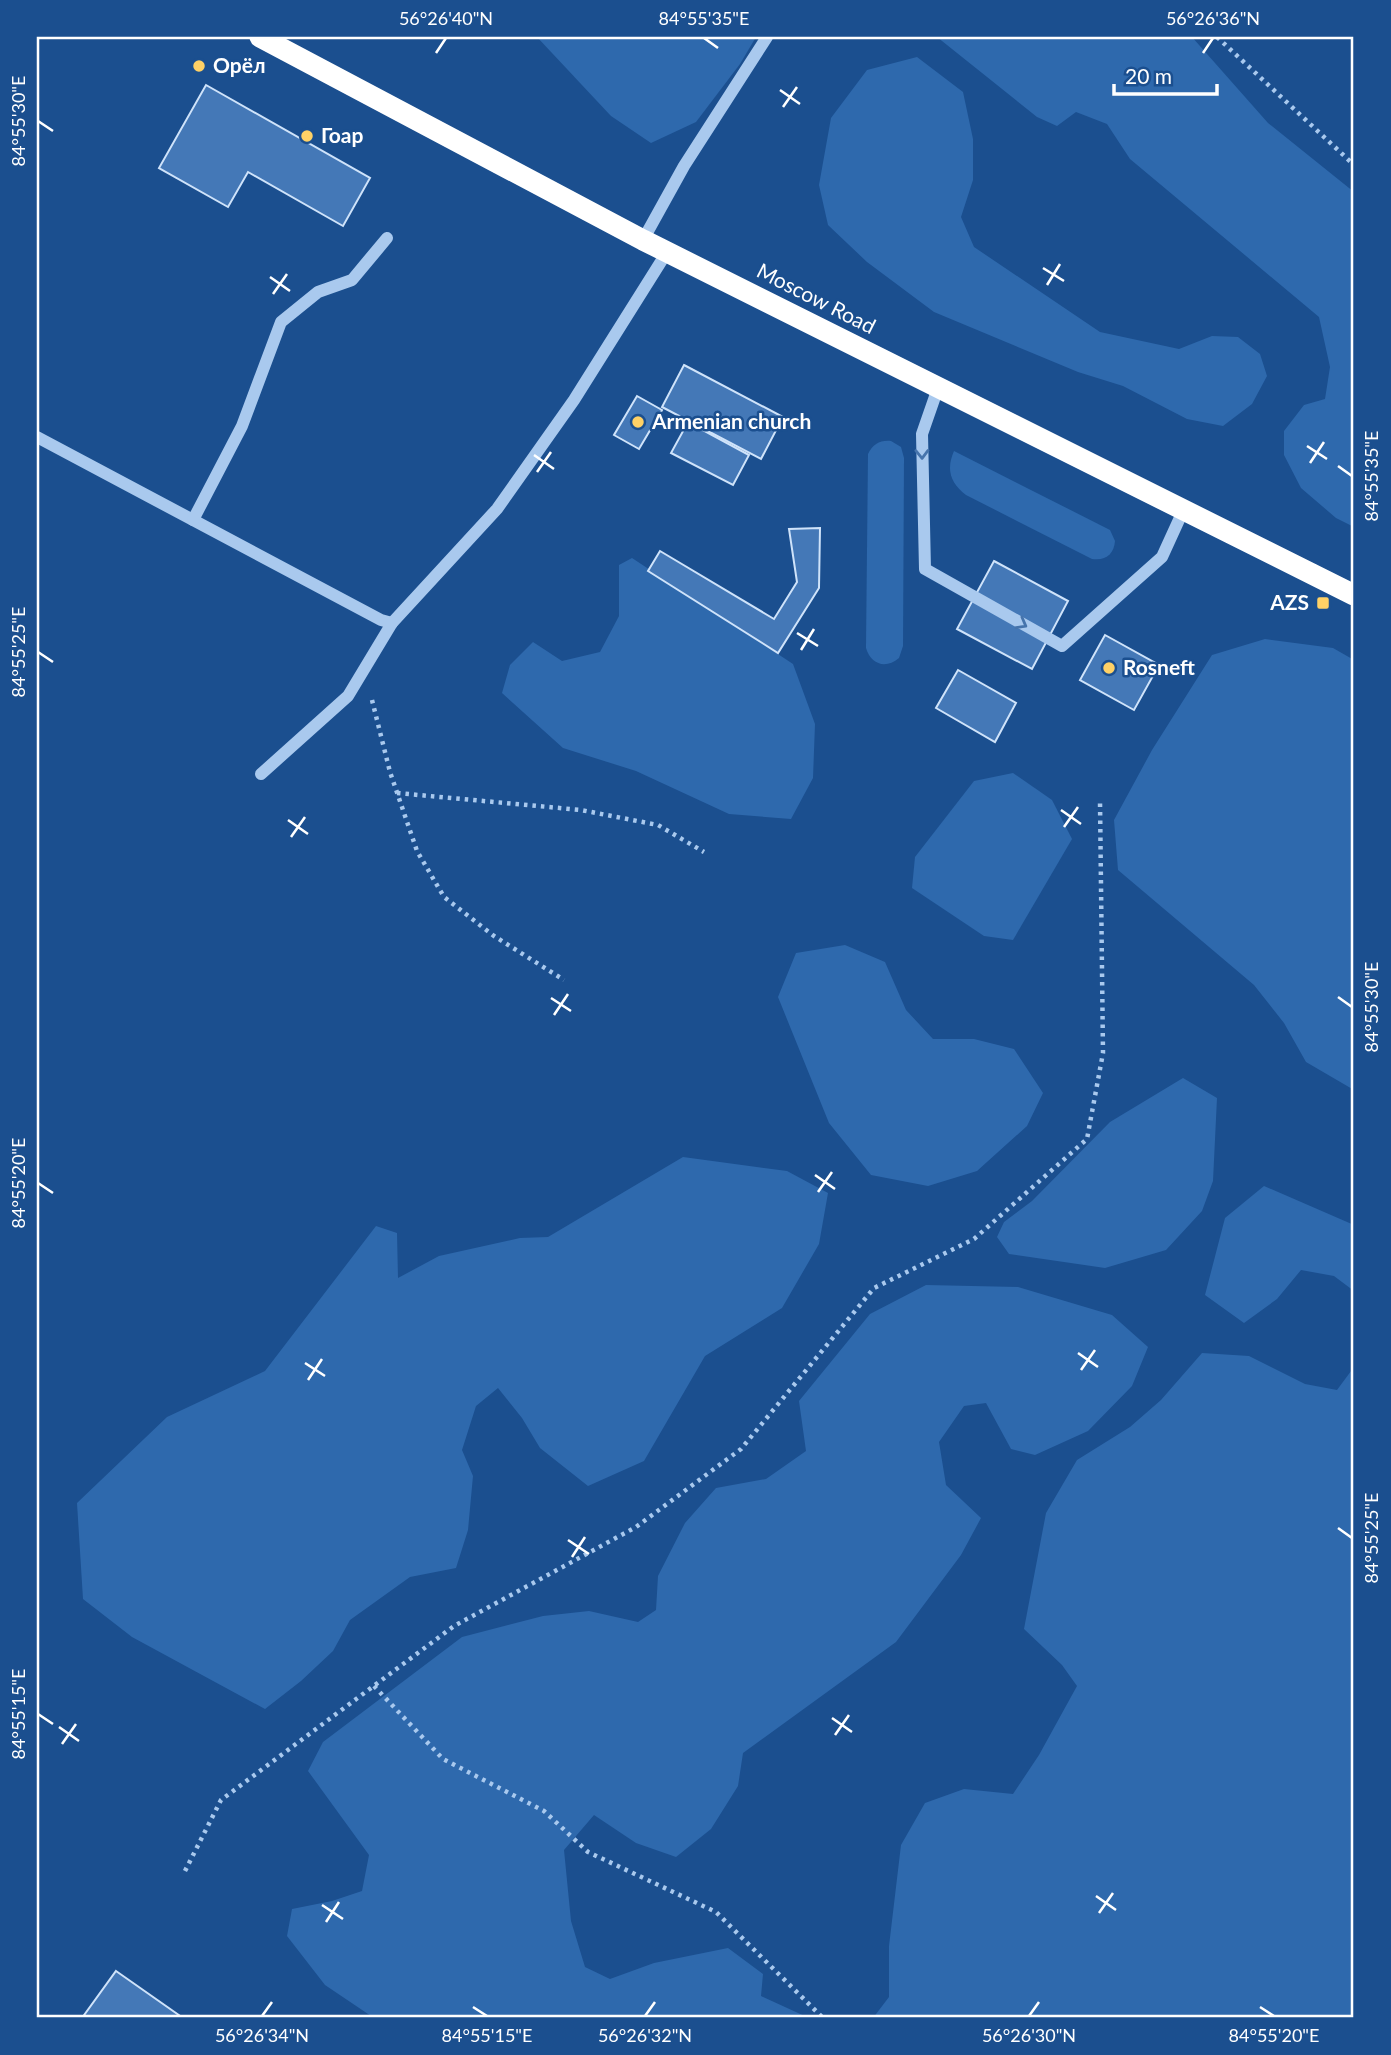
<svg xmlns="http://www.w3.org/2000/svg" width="1391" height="2055" font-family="Lato,sans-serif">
	<rect width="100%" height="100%" fill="#1b4f8f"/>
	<!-- green -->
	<g fill="#2e69ad">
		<path d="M537 37H756L740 64 696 122 651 143 611 116Z"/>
		<path d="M937 37H1192L1268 123 1354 192V527L1336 518 1301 488 1284 455V431L1304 405 1325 399 1330 367 1319 317 1130 159 1107 124 1076 112 1057 126 1037 117Z"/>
		<path d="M917 57 963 92 973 139V180L961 217 974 247 1100 332 1179 349 1212 336 1238 337 1260 354 1267 376 1252 404 1223 426 1187 419 1123 386 1078 372 934 312 867 262 828 225 819 185 831 118 867 70Z"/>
		<path d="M891 441 901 447 904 458 903 646 899 658C886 669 871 665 866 648L868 454C873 444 880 440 891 441Z"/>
		<path d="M954 451 1110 530 1115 541C1114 554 1106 561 1092 559L966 495C950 483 946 469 954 451Z"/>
		<path d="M632 558 793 664 815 724 813 778 791 819 729 814 636 771 563 748 502 693 510 665 533 642 562 661 600 652 619 616V565Z"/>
		<path d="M1265 639 1333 648 1354 660V1090L1306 1062 1284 1023 1254 985 1118 870 1114 820 1152 750 1212 655Z"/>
		<path d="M1013 773 1052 800 1072 839 1013 940 984 936 912 888 915 857 974 781Z"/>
		<path d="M845 945 885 962 906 1010 933 1039H974L1014 1049 1043 1093 1027 1126 977 1171 928 1186 871 1175 829 1123 778 997 796 953Z"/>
		<path d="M1183 1078 1217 1098 1213 1181 1202 1211 1166 1250 1105 1268 1009 1254 997 1237 1004 1222 1032 1201 1110 1122Z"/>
		<path d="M683 1157 787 1171 828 1193 819 1244 782 1308 705 1356 644 1461 588 1486 540 1448 522 1418 498 1388 476 1406 462 1450 473 1476 468 1530 456 1568 410 1577 350 1620 333 1651 301 1681 265 1709 132 1637 83 1599 77 1503 167 1417 265 1371 376 1226 397 1233 398 1278 439 1256 520 1238 548 1237Z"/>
		<path d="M1264 1186 1354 1225V1291L1334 1276 1301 1270 1277 1299 1244 1323 1205 1295 1225 1218Z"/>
		<path d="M926 1285 1018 1287 1112 1315 1148 1347 1132 1386 1088 1431 1035 1455 1011 1449 986 1403 964 1406 939 1442 946 1485 981 1518 961 1555 896 1642 743 1753 738 1786 711 1829 676 1857 636 1843 594 1815 564 1850 571 1921 585 1967 610 1979 654 1963 728 1948 763 1974 761 1996 809 2018H374L325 1985 287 1936 292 1909 332 1901 362 1891 369 1855 308 1771 323 1742 462 1637 543 1616 589 1611 638 1622 656 1610 658 1576 685 1523 716 1488 766 1479 806 1451 799 1401 870 1314Z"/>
		<path d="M1202 1353 1249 1356 1305 1384 1337 1390 1354 1367V2018H873L889 1997V1946L901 1845 925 1803 964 1789 1013 1794 1039 1755 1077 1686 1062 1665 1024 1629 1046 1513 1077 1460 1130 1427 1161 1400Z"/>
	</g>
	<!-- building -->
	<g fill="#4478b7" stroke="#cfe3fa" stroke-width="2">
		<path d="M206 85 370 178 343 226 248 172 228 207 159 168Z"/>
		<path d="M684 365 783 417 761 459 662 407Z"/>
		<path d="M637 396 662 410 639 449 614 435Z"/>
		<path d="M688 422 749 455 733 485 671 453Z"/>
		<path d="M820 528 819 588 778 653 648 571 660 551 774 619 797 582 789 529Z"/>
		<path d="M994 561 1068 601 1032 669 957 629Z"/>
		<path d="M1105 635 1159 665 1134 710 1080 680Z"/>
		<path d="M958 670 1016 703 995 742 936 708Z"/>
		<path d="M116 1971 183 2018H82Z"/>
	</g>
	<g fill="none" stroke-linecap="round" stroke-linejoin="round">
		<!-- path -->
		<g stroke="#a9c9ee" stroke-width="4.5" stroke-dasharray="3.5 5" stroke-linecap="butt">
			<path d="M1217 37 1354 165"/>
			<path d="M372 700 390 772 417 851 444 897 494 936 564 980"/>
			<path d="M397 793 581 810 658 825 704 852"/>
			<path d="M374 1686 443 1759 544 1811 588 1852 716 1912 823 2018"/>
			<path d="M185 1871 221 1800 454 1626 636 1527 741 1449 874 1288 974 1239 1087 1139 1103 1053 1100 801"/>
		</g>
		<!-- minor -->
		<g stroke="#a9c9ee" stroke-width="12">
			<path d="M643 240 684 166 767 37"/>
			<path d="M938 388 922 434 925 569 1062 646 1162 557 1183 511"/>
			<path d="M37 437 381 620 392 623"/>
			<path d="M193 520 242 426 281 322 318 292 352 280 387 238"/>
			<path d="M261 774 348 696 392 623 497 509 574 400 667 252"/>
		</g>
		<!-- highway -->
		<path stroke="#fff" stroke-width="21" d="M260 37 643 240 1354 595"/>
	</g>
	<!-- one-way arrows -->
	<defs><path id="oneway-chevron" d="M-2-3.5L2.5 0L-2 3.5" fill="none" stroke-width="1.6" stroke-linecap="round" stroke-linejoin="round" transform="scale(1.75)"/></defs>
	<g stroke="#4674ac">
		<use href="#oneway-chevron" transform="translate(922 454) rotate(89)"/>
		<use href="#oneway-chevron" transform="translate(1022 624) rotate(29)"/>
	</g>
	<!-- ticks -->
	<path fill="none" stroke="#fff" stroke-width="2.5" d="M704 38 718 48M436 53 446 38M1203 53 1213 38M780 90 800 104M783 107 797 87M38 121 53 131M1043 268 1064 281M270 277 290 291M1047 285 1060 264M273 294 287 274M1307 446 1327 459M534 455 554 469M1310 463 1324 442M1338 466 1352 476M537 472 551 452M797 633 818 646M801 650 814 629M38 652 53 662M1061 810 1081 824M288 820 308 834M1064 827 1078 807M291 837 305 817M1338 997 1352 1007M551 998 571 1011M554 1015 568 994M815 1175 835 1189M38 1183 53 1193M818 1192 832 1172M1078 1353 1098 1367M305 1363 325 1376M1081 1370 1095 1350M308 1380 322 1359M1338 1528 1352 1538M568 1540 589 1554M572 1557 585 1537M38 1714 53 1724M832 1718 852 1732M59 1727 79 1741M835 1735 849 1715M62 1744 76 1724M1096 1896 1116 1910M322 1905 343 1919M1099 1913 1113 1893M326 1922 339 1902M473 2007 487 2016M1260 2007 1274 2016M262 2016 272 2002M645 2016 655 2002M1029 2016 1039 2002"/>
	<!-- markers -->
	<g fill="#ffd166" stroke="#1b4f8f" stroke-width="2.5">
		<circle cx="199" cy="66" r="7"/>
		<circle cx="307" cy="136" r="7"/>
		<circle cx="638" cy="422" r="7"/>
		<rect x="1316" y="596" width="14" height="14" rx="3.5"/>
		<circle cx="1109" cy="668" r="7"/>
	</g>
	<g text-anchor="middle" stroke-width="5" stroke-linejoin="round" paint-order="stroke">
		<!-- poi labels -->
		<g font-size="21" font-weight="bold" fill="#fff" stroke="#1b4f8f" text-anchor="start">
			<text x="213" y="73">Орёл</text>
			<text x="321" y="143">Гоар</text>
			<text x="652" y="429">Armenian church</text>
			<text x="1309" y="610" text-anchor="end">AZS</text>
			<text x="1123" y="675">Rosneft</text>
		</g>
		<!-- street labels -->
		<g font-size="21" fill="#fff" stroke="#1b4f8f">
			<text transform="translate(816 299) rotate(27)" y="7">Moscow Road</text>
		</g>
	</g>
	<!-- border -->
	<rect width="1391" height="2055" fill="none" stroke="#1b4f8f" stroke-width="77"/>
	<!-- scale -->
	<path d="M1114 84v10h103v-10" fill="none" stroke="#ffffff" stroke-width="3.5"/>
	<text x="1125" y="84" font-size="21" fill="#ffffff" stroke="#1b4f8f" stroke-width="5" paint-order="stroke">20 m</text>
	<rect x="38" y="38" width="1314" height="1978" fill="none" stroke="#fff" stroke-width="2.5"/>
	<g font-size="18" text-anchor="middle" fill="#fff">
		<text x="446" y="25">56°26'40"N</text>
		<text x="704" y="25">84°55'35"E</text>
		<text x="1213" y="25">56°26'36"N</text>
		<text transform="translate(19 121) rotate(-90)" y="6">84°55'30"E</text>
		<text transform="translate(1372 476) rotate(-90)" y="6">84°55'35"E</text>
		<text transform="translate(19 652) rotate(-90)" y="6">84°55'25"E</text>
		<text transform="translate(1372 1007) rotate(-90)" y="6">84°55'30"E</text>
		<text transform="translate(19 1183) rotate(-90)" y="6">84°55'20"E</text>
		<text transform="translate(1372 1538) rotate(-90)" y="6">84°55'25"E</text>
		<text transform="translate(19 1714) rotate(-90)" y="6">84°55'15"E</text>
		<text x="262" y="2042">56°26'34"N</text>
		<text x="487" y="2042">84°55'15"E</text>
		<text x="645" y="2042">56°26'32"N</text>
		<text x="1029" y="2042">56°26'30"N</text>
		<text x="1274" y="2042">84°55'20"E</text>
	</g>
</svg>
